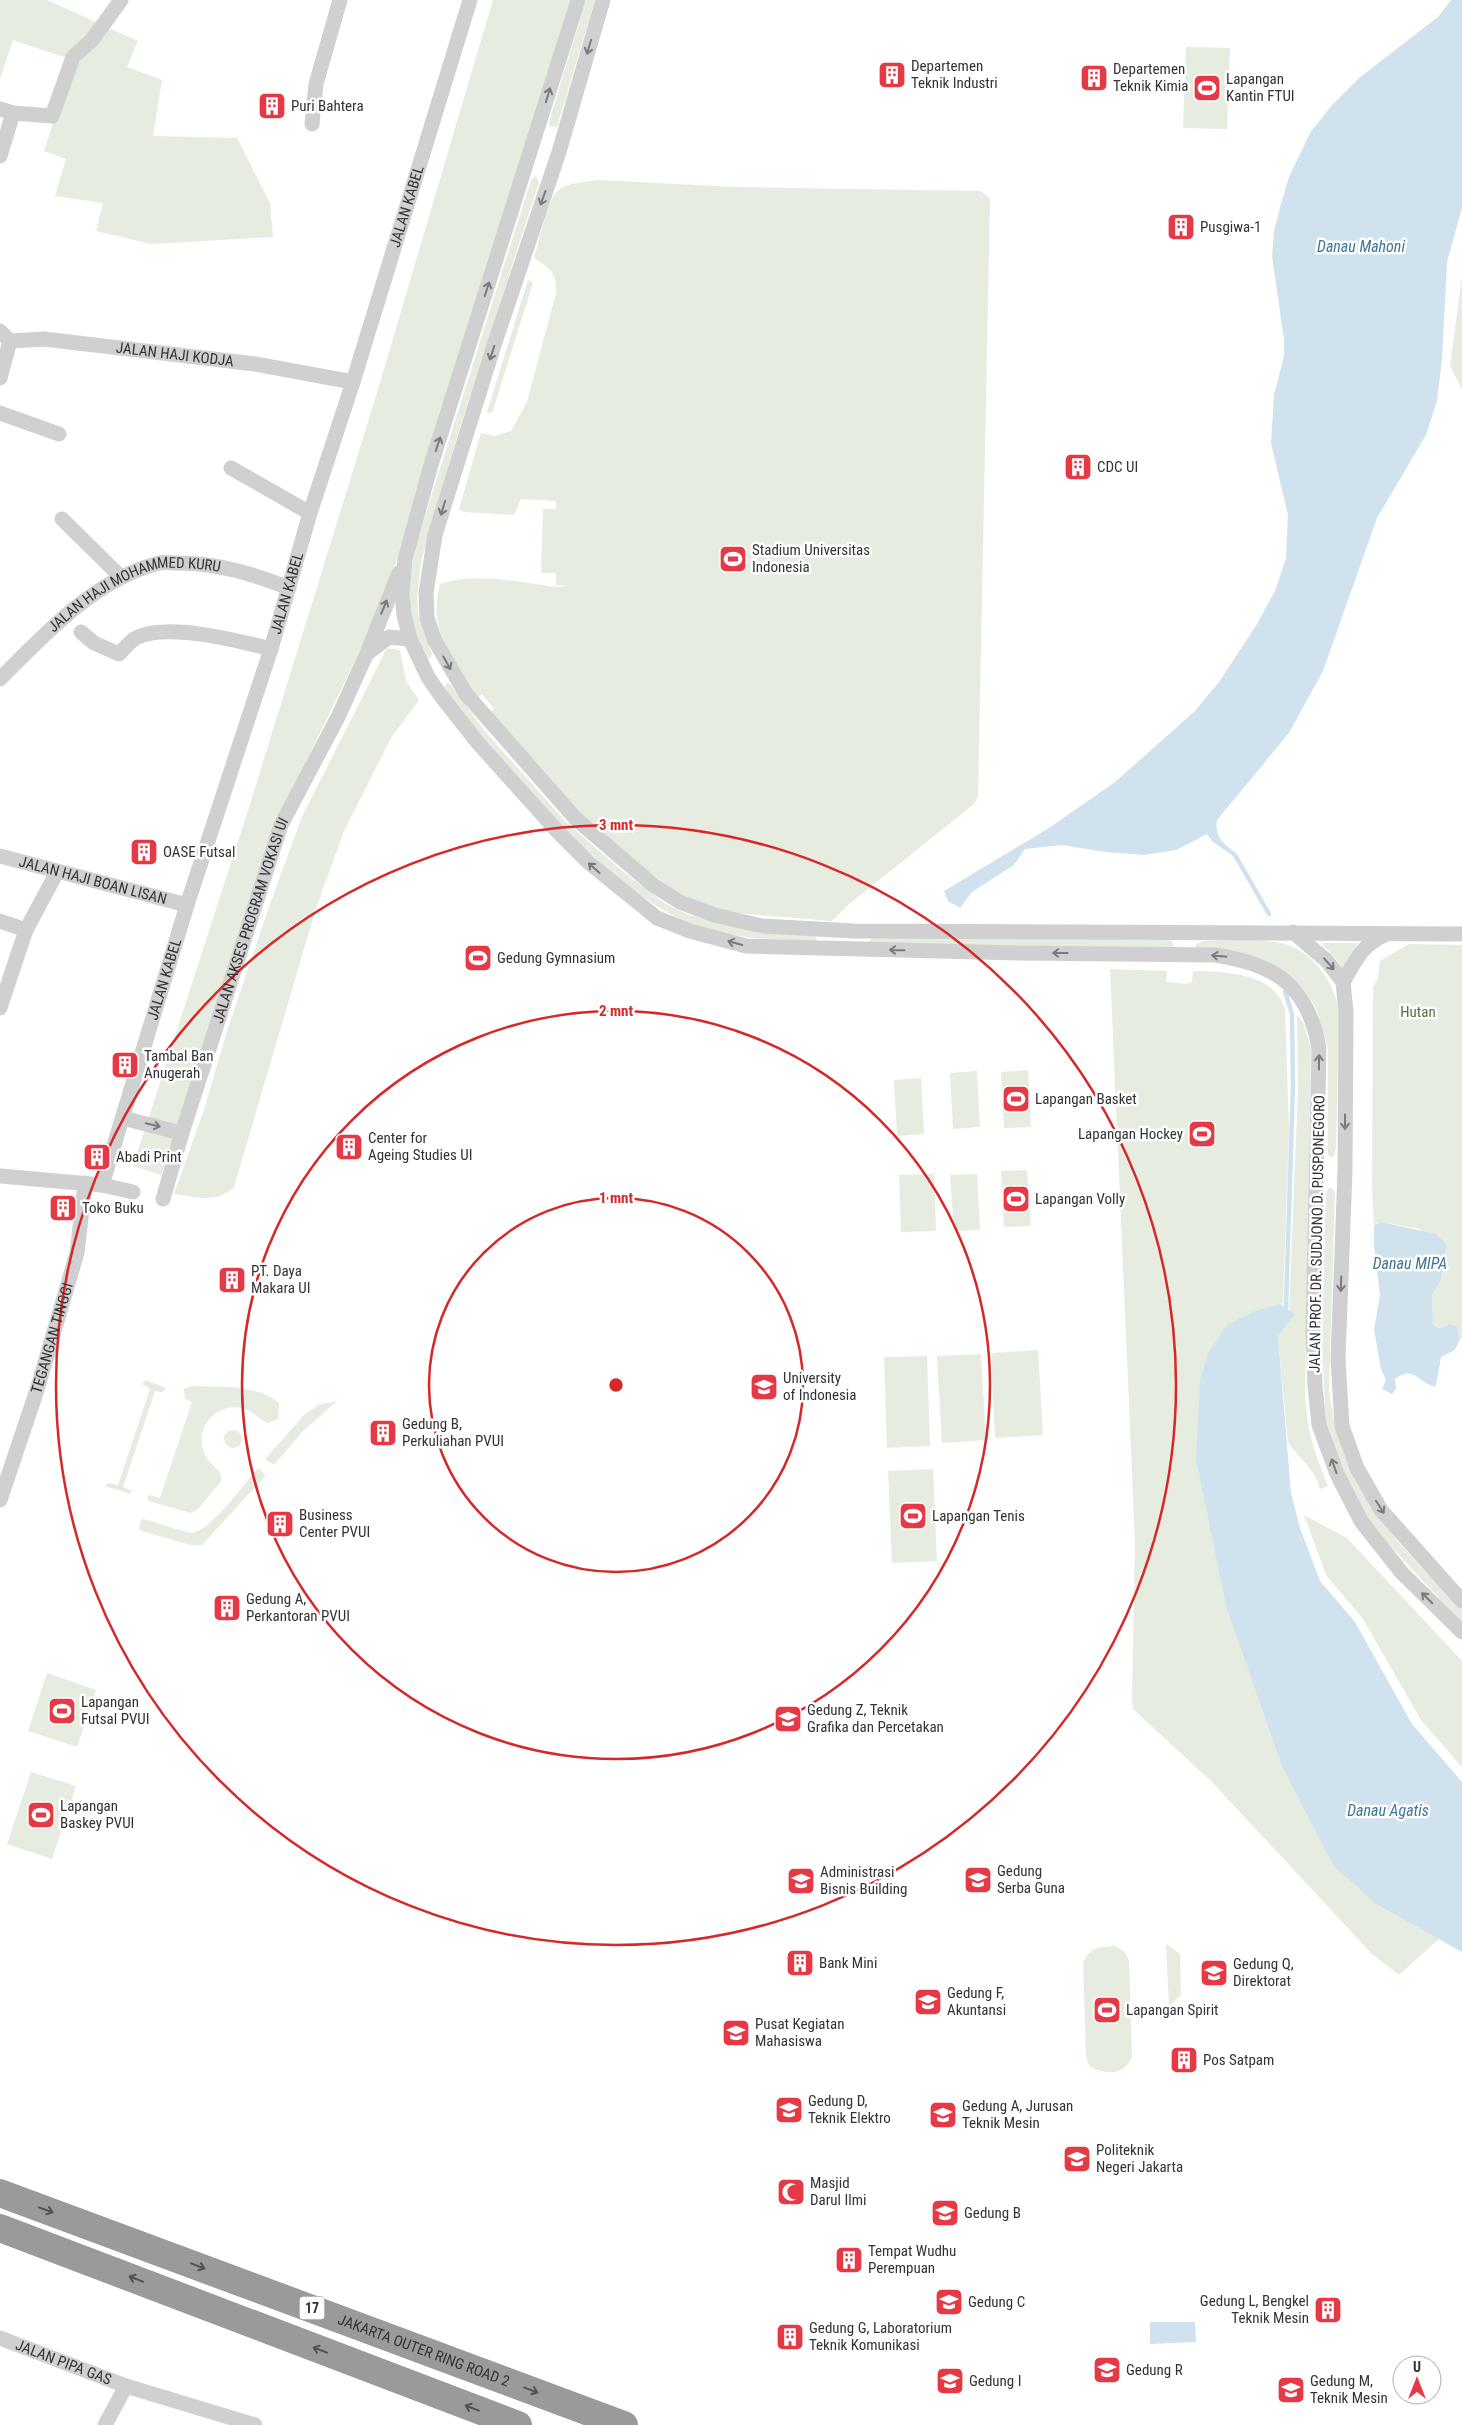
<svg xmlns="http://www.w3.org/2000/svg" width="1462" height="2425" font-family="'Roboto Condensed',sans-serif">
	<rect width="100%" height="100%" fill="#fff"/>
	<!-- green -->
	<g fill="#e6ecdf">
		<path d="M0 0H47L138 41 127 67 162 80 153 136 237 138 270 203 273 237 151 244 96 231 103 203 55 196 66 159 44 151 73 60 13 40 0 79Z"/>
		<path d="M493 0H570L384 601 279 817 186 1107 161 1175 133 1166 251 801 376 396Z"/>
		<path d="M586 0H595L557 127 549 126V122Z"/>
		<path d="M1186 47 1230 48 1227 129 1183 128Z"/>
		<path d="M536 176 539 182 457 437 421 562 417 598 418 614 432 654 430 658 426 659C404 622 408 589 415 548L531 180Z"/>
		<path d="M598 180 735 187 981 191 990 199 978 797 974 804 848 905 832 921 724 912 697 903 672 889 622 852 570 806 488 715 494 709 482 694 475 699C451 665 428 626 440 584 477 572 517 582 556 587L569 586 556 585V573H541L543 509H556V501L521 499 514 515 464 512 459 509 481 433 494 436 511 431 527 402 556 293C557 273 550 268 534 258 539 243 547 197 560 189 571 182 586 182 598 180Z"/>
		<path d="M1462 276V389L1450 366Z"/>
		<path d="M528 280 533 283 492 413 487 412Z"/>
		<path d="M387 648 400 650 406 681 419 700 391 738 344 831 316 908 234 1187C215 1204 198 1197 174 1194L204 1110 227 1031 269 907 301 819Z"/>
		<path d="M447 683 450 684 484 730 566 822 621 870 666 904 689 915 759 933 812 935 816 937 817 941C772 940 730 939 687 922 661 911 640 895 618 877 551 823 498 755 443 689Z"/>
		<path d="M873 938 1169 940 1172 941 1174 946 1172 948 870 944V940Z"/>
		<path d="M1203 941C1225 941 1268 938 1288 945 1315 954 1335 984 1339 1012L1336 1148 1333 1158 1328 1155V1048L1316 1008 1305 991 1291 977 1198 949 1195 947 1196 944Z"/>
		<path d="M1321 943H1358L1342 969 1336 959Z"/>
		<path d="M1409 944 1462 945V1339H1460L1457 1326 1450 1324 1441 1328 1433 1325 1432 1295 1441 1280 1447 1245 1419 1229 1381 1222 1374 1226 1372 1187 1373 987 1378 978 1380 961Z"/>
		<path d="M1110 969 1167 971 1166 982 1188 984 1192 982 1193 971C1225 972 1275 972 1285 1010L1289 1129 1283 1303 1255 1311 1196 1460 1226 1607 1281 1764 1376 1904 1439 1939 1399 1975 1372 1954 1212 1782 1133 1709 1132 1697 1135 1542Z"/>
		<path d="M1297 1015 1303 1022 1311 1048 1305 1394C1307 1432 1314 1451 1328 1486L1320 1489C1312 1464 1301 1462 1288 1442L1278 1336 1294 1314 1289 1311 1298 1089Z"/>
		<path d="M1028 1070 1031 1127 1004 1128 1001 1072Z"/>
		<path d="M977 1071 980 1127 953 1129 950 1073Z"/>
		<path d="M921 1078 924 1134 897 1136 894 1080Z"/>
		<path d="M1027 1170 1031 1226 1004 1227 1001 1171Z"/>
		<path d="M934 1174 936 1231 901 1232 899 1175Z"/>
		<path d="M977 1174 980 1230 954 1231 950 1175Z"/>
		<path d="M1329 1188H1332L1335 1192 1329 1388C1339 1490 1396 1540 1462 1610V1623L1373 1527 1344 1476 1326 1426 1322 1345 1325 1221 1326 1193Z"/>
		<path d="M1038 1350 1043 1435 995 1438 991 1353Z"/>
		<path d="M981 1354 986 1440 942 1443 937 1356Z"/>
		<path d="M927 1356 930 1446 887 1448 884 1357Z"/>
		<path d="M146 1380 166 1388 163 1392 155 1391 123 1487 132 1491 130 1494 105 1486 109 1483 118 1485 150 1389 142 1384Z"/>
		<path d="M191 1386C218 1387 257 1384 279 1403L278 1419 268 1423C259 1420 254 1412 245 1409 217 1400 192 1429 205 1455 210 1465 221 1469 222 1480L198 1509 191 1513 149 1501 147 1497 150 1495 160 1498 192 1402 185 1399 184 1389Z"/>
		<path d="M337 1401 303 1431 274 1465 265 1459 304 1415 318 1405Z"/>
		<circle cx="233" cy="1439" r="9"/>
		<path d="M258 1468 266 1475 202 1545H190L139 1530 141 1520 143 1519 190 1533C211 1532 243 1485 258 1468Z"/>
		<path d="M933 1469 937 1561 892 1563 888 1471Z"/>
		<path d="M1304 1515 1347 1538 1462 1661V1767L1421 1720 1363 1619 1326 1575Z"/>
		<path d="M47 1673 96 1690 77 1747 28 1731Z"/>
		<path d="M31 1772 76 1786 52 1859 7 1844Z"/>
		<path d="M1166 1944 1180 1954 1181 1995 1169 2006Z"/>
		<path d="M1115 1946 1125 1952 1129 1961 1132 2057C1124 2076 1105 2075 1089 2066L1086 2056 1083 1963C1090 1947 1099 1947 1115 1946Z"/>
	</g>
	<!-- water -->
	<g fill="#cfe2ee">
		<path d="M1451 0H1462V208L1447 262 1442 359 1437 401 1426 435 1377 518 1323 671 1289 733 1217 820C1214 836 1224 845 1236 853L1233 856 1212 841 1207 834 1176 850 1144 855 1105 852 1062 845 1025 849 1014 865 972 892 960 908 948 901 944 891 1049 828 1115 782 1195 711 1219 682 1257 624 1275 591 1286 558 1288 515 1271 443 1274 395 1284 356V340L1272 256 1274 231 1281 204 1289 177 1310 133 1332 105 1359 78 1438 17Z"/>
		<path d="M1381 1222 1436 1234 1447 1245 1441 1280 1432 1295 1433 1325 1440 1328 1450 1324 1457 1326 1460 1339 1455 1350 1441 1357C1440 1363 1437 1383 1435 1387 1416 1382 1414 1365 1395 1379L1396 1389 1392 1394 1382 1389 1386 1380 1381 1369 1374 1330 1380 1295 1374 1246V1226Z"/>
		<path d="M1280 1304 1295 1314 1278 1336 1291 1493 1300 1528 1320 1581 1355 1622 1412 1724 1462 1782V1952L1376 1904 1333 1865 1281 1764 1226 1607 1196 1460 1200 1381 1208 1353 1227 1325 1255 1311Z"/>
		<path d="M1150 2322H1195L1196 2342 1150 2344Z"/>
	</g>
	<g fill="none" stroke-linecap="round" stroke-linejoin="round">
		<!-- stream -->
		<g stroke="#cfe2ee" stroke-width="4.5">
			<path d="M1235 855 1269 914"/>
			<path d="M1285 992 1292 1014 1293 1084 1286 1308"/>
		</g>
		<!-- minor -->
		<g stroke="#d0d0d0" stroke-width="15">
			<path d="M578 0 431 465 405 559 402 593 404 615 410 639 428 677 441 696 478 743 558 832 588 862 657 918 690 931 746 946 1019 953 1215 955C1276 964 1308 986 1319 1048L1313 1332 1315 1386 1319 1425 1337 1474 1361 1521 1402 1573 1462 1632"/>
			<path d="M603 0 559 152 495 342 435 535 426 593 427 618 435 641 466 694 576 819 653 885 680 902 714 915 762 926 853 931 1462 934"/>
			<path d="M0 109 13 113 52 116 73 57 92 40 121 0"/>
			<path d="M312 124 316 84 340 0"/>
			<path d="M0 156 13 113"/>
			<path id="s1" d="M0 331 10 341 44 339 255 364 353 382"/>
			<path d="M0 378 10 341"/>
			<path d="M0 413 59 434"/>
			<path d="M231 468 310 513"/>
			<path d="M62 519 121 577"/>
			<path d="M81 632 94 643 119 654C124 649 130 641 136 638 167 622 239 641 271 649"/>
			<path d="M369 652 389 637 410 639"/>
			<path id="s2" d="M0 679C46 633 94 580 159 563 165 562 172 563 178 563 218 563 253 574 289 588"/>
			<path id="s3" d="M0 856 187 905"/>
			<path d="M0 921 26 930"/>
			<path d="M1293 932 1327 961 1343 982 1346 1012 1345 1171 1338 1359 1342 1426 1357 1468 1381 1510 1462 1601"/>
			<path d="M1343 982C1356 960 1362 944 1387 934"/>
			<path d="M0 1008 26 930 57 872"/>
			<path d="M123 1118 173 1131"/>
			<path d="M0 1176 102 1185 133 1192"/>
			<path id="s4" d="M102 1185 187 905 271 649 310 513 353 382 470 0"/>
			<path id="s5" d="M163 1199 182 1133 281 825 338 717 367 653 399 573"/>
			<path id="s6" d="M0 1500 37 1390 77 1253 85 1183"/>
			<path id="s7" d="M0 2338 126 2386 255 2425"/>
			<path d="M105 2425 126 2386"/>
		</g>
		<!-- motorway -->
		<g stroke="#9a9a9a" stroke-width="28">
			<path id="s8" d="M0 2193 624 2425"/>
			<path d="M0 2228 518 2425"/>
		</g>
	</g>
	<!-- one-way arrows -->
	<defs><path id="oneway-shaft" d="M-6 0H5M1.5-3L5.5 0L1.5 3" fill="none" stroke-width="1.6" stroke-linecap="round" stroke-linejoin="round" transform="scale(1.25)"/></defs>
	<g stroke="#7a7a7a">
		<use href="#oneway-shaft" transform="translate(589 47) rotate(106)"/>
		<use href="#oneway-shaft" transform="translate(548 95) rotate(-73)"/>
		<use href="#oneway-shaft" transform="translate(543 198) rotate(109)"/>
		<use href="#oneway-shaft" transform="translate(487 289) rotate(-72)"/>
		<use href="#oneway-shaft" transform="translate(492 353) rotate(108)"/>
		<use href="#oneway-shaft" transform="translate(438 444) rotate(-72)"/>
		<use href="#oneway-shaft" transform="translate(443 508) rotate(107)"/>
		<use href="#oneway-shaft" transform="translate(384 607) rotate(-67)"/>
		<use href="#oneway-shaft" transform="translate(447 663) rotate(61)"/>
		<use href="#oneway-shaft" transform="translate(594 868) rotate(-138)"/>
		<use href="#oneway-shaft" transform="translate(735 943) rotate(-164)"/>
		<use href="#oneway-shaft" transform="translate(897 950) rotate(-179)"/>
		<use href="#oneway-shaft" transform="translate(1060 953) rotate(180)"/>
		<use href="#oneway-shaft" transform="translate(1219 956) rotate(-174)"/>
		<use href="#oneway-shaft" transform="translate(1329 964) rotate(49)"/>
		<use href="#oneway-shaft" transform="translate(1319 1062) rotate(-90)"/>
		<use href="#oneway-shaft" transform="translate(1345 1122) rotate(90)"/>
		<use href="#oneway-shaft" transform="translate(153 1125) rotate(14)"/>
		<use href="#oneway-shaft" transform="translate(1341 1284) rotate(92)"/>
		<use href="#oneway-shaft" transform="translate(1334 1466) rotate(-110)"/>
		<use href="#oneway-shaft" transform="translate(1380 1507) rotate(57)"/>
		<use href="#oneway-shaft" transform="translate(1427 1598) rotate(-135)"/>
	</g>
	<g stroke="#525252">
		<use href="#oneway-shaft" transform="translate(46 2210) rotate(20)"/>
		<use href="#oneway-shaft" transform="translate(198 2266) rotate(21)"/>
		<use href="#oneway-shaft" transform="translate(136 2279) rotate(-159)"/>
		<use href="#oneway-shaft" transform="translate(320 2350) rotate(-159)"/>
		<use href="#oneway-shaft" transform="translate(531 2390) rotate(21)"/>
		<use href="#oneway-shaft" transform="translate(472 2408) rotate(-159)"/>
	</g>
	<!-- distance rings -->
	<g fill="none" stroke="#d62828" stroke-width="2.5">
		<circle cx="616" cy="1385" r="187"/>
		<circle cx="616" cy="1385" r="374"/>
		<circle cx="616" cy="1385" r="560"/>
	</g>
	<!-- icons -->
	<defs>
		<symbol id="building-square" viewBox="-11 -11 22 22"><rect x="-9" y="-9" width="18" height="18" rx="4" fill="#e63946" stroke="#fff"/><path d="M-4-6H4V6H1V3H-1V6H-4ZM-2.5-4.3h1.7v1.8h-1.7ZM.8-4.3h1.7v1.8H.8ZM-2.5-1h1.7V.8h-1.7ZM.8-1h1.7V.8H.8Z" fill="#fff"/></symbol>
		<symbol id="stadium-square" viewBox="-11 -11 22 22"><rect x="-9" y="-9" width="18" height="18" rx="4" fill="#e63946" stroke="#fff"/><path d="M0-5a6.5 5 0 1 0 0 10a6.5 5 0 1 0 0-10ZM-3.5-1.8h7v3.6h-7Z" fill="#fff"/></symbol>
		<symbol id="university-square" viewBox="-11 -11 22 22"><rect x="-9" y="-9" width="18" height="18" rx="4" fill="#e63946" stroke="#fff"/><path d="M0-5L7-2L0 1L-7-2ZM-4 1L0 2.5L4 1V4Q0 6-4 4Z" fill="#fff"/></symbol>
		<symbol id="mosque-square" viewBox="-11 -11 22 22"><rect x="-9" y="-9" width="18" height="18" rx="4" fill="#e63946" stroke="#fff"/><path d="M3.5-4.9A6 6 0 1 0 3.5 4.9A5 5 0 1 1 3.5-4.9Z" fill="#fff"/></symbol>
	</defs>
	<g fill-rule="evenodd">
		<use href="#building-square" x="876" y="59" width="32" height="32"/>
		<use href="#building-square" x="1078" y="62" width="32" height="32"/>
		<use href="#stadium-square" x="1191" y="72" width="32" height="32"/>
		<use href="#building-square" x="256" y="90" width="32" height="32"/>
		<use href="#building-square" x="1165" y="211" width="32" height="32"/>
		<use href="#building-square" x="1062" y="451" width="32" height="32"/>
		<use href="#stadium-square" x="717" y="543" width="32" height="32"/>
		<use href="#building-square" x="128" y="836" width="32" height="32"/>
		<use href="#stadium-square" x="462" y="942" width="32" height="32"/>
		<use href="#building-square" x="109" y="1049" width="32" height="32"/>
		<use href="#stadium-square" x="1000" y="1083" width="32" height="32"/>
		<use href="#stadium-square" x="1186" y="1118" width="32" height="32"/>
		<use href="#building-square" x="333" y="1131" width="32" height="32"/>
		<use href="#building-square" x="81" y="1141" width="32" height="32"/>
		<use href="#stadium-square" x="1000" y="1183" width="32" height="32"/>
		<use href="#building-square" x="47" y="1192" width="32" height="32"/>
		<use href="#building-square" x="216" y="1264" width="32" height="32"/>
		<use href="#university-square" x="748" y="1371" width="32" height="32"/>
		<use href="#building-square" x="367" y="1417" width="32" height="32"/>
		<use href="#stadium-square" x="897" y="1500" width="32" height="32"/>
		<use href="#building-square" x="264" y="1508" width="32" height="32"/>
		<use href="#building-square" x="211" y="1592" width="32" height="32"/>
		<use href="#stadium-square" x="46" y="1695" width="32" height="32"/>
		<use href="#university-square" x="772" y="1703" width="32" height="32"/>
		<use href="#stadium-square" x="25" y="1799" width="32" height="32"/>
		<use href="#university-square" x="962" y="1864" width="32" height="32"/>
		<use href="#university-square" x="785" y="1865" width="32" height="32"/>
		<use href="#building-square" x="784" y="1947" width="32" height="32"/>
		<use href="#university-square" x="1198" y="1957" width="32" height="32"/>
		<use href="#university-square" x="912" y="1986" width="32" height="32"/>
		<use href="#stadium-square" x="1091" y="1994" width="32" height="32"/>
		<use href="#university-square" x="720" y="2017" width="32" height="32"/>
		<use href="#building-square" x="1168" y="2044" width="32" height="32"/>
		<use href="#university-square" x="773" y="2094" width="32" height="32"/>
		<use href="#university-square" x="927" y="2099" width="32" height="32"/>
		<use href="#university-square" x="1061" y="2143" width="32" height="32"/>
		<use href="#mosque-square" x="775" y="2176" width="32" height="32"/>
		<use href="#university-square" x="929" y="2197" width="32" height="32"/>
		<use href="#building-square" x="833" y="2244" width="32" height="32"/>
		<use href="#university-square" x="933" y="2286" width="32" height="32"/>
		<use href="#building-square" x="1312" y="2294" width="32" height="32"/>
		<use href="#building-square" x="774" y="2321" width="32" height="32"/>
		<use href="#university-square" x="1091" y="2354" width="32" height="32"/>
		<use href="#university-square" x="934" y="2365" width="32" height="32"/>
		<use href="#university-square" x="1275" y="2374" width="32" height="32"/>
	</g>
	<g text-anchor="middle" stroke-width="5" stroke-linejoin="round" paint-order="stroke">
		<!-- shield labels -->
		<rect fill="#fff" stroke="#707070" stroke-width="1" x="299.5" y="2296.5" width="25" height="23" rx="4"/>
		<g font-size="14" font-weight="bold" fill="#333">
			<text x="312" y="2313">17</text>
		</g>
		<!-- poi labels -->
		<g font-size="15" fill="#333" stroke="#fff" text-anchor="start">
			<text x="911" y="71">Departemen<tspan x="911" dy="17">Teknik Industri</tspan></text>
			<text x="1113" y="74">Departemen<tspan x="1113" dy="17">Teknik Kimia</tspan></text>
			<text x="1226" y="84">Lapangan<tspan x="1226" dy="17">Kantin FTUI</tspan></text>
			<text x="291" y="111">Puri Bahtera</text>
			<text x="1200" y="232">Pusgiwa-1</text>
			<text x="1097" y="472">CDC UI</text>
			<text x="752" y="555">Stadium Universitas<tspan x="752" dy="17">Indonesia</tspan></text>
			<text x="163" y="857">OASE Futsal</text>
			<text x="497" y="963">Gedung Gymnasium</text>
			<text x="144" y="1061">Tambal Ban<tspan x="144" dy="17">Anugerah</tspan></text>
			<text x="1035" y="1104">Lapangan Basket</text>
			<text x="1183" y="1139" text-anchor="end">Lapangan Hockey</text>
			<text x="368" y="1143">Center for<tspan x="368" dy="17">Ageing Studies UI</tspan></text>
			<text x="116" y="1162">Abadi Print</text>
			<text x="1035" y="1204">Lapangan Volly</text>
			<text x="82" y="1213">Toko Buku</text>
			<text x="251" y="1276">PT. Daya<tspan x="251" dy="17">Makara UI</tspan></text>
			<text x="783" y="1383">University<tspan x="783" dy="17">of Indonesia</tspan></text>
			<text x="402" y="1429">Gedung B,<tspan x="402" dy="17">Perkuliahan PVUI</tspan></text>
			<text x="299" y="1520">Business<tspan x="299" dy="17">Center PVUI</tspan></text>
			<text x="932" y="1521">Lapangan Tenis</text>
			<text x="246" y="1604">Gedung A,<tspan x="246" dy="17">Perkantoran PVUI</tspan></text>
			<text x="81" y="1707">Lapangan<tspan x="81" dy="17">Futsal PVUI</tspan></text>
			<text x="807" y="1715">Gedung Z, Teknik<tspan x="807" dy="17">Grafika dan Percetakan</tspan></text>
			<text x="60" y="1811">Lapangan<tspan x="60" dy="17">Baskey PVUI</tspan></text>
			<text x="997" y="1876">Gedung<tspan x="997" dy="17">Serba Guna</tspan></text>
			<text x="820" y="1877">Administrasi<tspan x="820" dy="17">Bisnis Building</tspan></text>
			<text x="819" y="1968">Bank Mini</text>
			<text x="1233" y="1969">Gedung Q,<tspan x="1233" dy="17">Direktorat</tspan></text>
			<text x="947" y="1998">Gedung F,<tspan x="947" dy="17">Akuntansi</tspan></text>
			<text x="1126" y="2015">Lapangan Spirit</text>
			<text x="755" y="2029">Pusat Kegiatan<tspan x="755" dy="17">Mahasiswa</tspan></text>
			<text x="1203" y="2065">Pos Satpam</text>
			<text x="808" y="2106">Gedung D,<tspan x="808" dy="17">Teknik Elektro</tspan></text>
			<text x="962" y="2111">Gedung A, Jurusan<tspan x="962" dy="17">Teknik Mesin</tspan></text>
			<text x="1096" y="2155">Politeknik<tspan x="1096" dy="17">Negeri Jakarta</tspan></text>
			<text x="810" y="2188">Masjid<tspan x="810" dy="17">Darul Ilmi</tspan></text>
			<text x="964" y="2218">Gedung B</text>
			<text x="868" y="2256">Tempat Wudhu<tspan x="868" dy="17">Perempuan</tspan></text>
			<text x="1309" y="2306" text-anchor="end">Gedung L, Bengkel<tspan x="1309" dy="17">Teknik Mesin</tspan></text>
			<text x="968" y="2307">Gedung C</text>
			<text x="809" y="2333">Gedung G, Laboratorium<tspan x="809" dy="17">Teknik Komunikasi</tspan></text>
			<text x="1126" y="2375">Gedung R</text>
			<text x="969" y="2386">Gedung I</text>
			<text x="1310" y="2386">Gedung M,<tspan x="1310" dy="17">Teknik Mesin</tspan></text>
		</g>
		<!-- street labels -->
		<g font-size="15" fill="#333" stroke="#fff">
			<text dy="5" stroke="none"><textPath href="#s4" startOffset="1025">JALAN KABEL</textPath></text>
			<text dy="5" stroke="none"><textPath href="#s1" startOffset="180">JALAN HAJI KODJA</textPath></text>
			<text dy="5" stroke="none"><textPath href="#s4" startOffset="620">JALAN KABEL</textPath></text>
			<text dy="5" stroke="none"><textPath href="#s2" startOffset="166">JALAN HAJI MOHAMMED KURU</textPath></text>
			<text dy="5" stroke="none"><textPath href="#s3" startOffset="96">JALAN HAJI BOAN LISAN</textPath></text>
			<text dy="5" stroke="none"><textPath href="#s5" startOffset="292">JALAN AKSES PROGRAM VOKASI UI</textPath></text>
			<text dy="5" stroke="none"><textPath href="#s4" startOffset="215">JALAN KABEL</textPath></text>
			<text transform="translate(1317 1234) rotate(-89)" y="5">JALAN PROF. DR. SUDJONO D. PUSPONEGORO</text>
			<text dy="5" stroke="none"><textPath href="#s6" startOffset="170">TEGANGAN TINGGI</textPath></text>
			<text dy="5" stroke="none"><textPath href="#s8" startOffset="452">JAKARTA OUTER RING ROAD 2</textPath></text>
			<text dy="5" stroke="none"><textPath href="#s7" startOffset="68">JALAN PIPA GAS</textPath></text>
		</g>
		<!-- park labels -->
		<g font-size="15" fill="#56703f" stroke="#fff">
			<text x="1418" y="1017">Hutan</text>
		</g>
		<!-- water labels -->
		<g font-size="16" font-style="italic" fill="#3f7597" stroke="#fff">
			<text x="1361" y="252">Danau Mahoni</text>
			<text x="1410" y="1269">Danau MIPA</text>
			<text x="1388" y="1816">Danau Agatis</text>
		</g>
	</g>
	<circle cx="616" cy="1385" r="8" fill="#d62828" stroke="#fff" stroke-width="2.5"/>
	<g font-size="15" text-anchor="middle" font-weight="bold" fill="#d62828" stroke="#fff" stroke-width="5" stroke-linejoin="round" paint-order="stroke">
		<text x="616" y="830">3 mnt</text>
		<text x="616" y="1016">2 mnt</text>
		<text x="616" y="1203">1 mnt</text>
	</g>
	<!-- north arrow -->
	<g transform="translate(1417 2380)"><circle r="24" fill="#ffffff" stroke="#adadad"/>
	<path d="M0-4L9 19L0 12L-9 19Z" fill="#e63946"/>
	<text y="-8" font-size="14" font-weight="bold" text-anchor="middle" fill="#333333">U</text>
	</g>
</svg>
